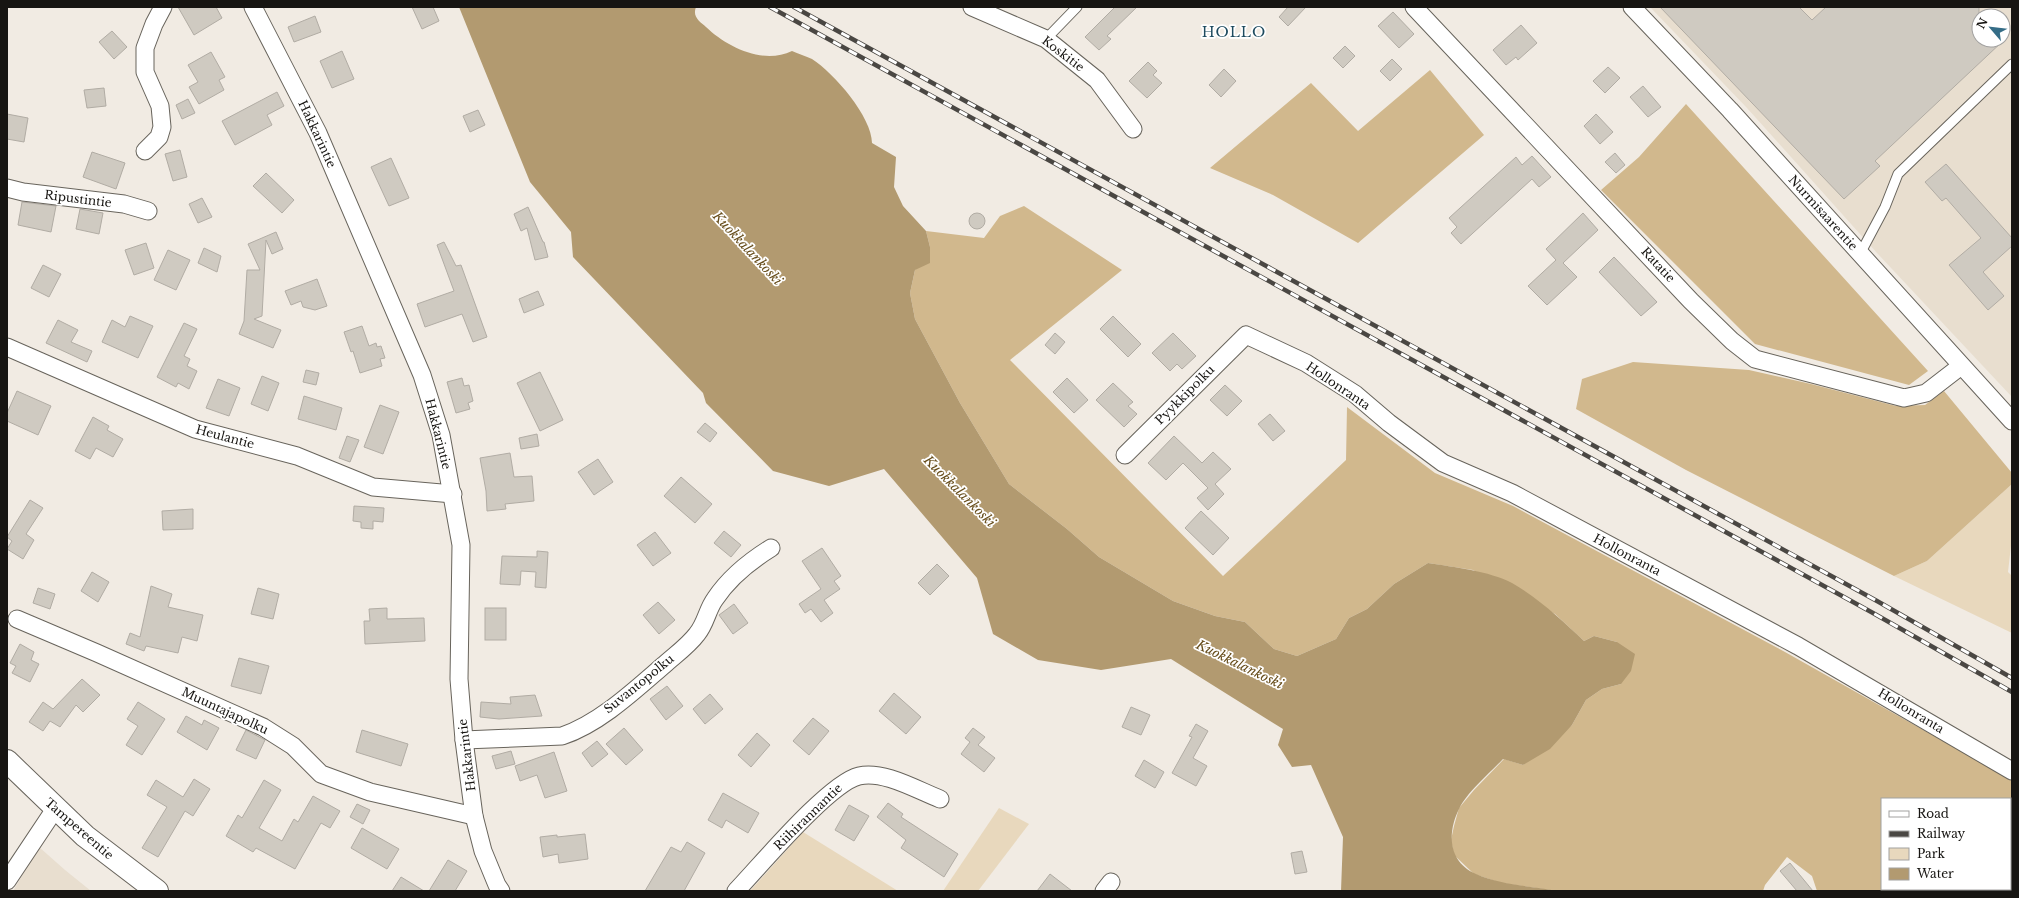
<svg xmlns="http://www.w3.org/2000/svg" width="2019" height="898" font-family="'Libre Baskerville',serif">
	<rect width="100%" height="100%" fill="#f1ebe3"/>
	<!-- built -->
	<g fill="#e8decf" fill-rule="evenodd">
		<path d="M1650 7H2012V397L1877 253 1747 108ZM1979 16H2003V40H1979Z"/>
		<path d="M39 847 65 870 91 891H13Z"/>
	</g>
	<!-- green -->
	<g fill="#e8d8bd">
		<path d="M2012 484V537L2008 572 2012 576V633L1894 576 1927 561Z"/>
		<path d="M999 808 1029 824 978 891H943Z"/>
		<path d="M803 832 898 891H750Z"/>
	</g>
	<!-- forest -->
	<g fill="#d1b88d" fill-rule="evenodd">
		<path d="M1430 70 1484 135 1358 243 1273 195 1210 168 1311 83 1358 131Z"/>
		<path d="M1686 104 1928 371 1909 385 1755 344 1601 190 1639 157Z"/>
		<path d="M1024 206 1122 270 1010 360 1223 576 1346 460 1347 407 1435 473 1513 506 1785 652 2012 780V891H1817L1812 876 1787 857 1765 885 1763 891H1557L1501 883 1474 874 1454 855 1451 840 1454 826 1459 808 1474 790 1504 759 1523 765 1572 725 1586 700 1602 689 1621 684 1617 642 1594 636 1584 641 1555 614 1473 570 1428 563 1394 584 1367 609 1349 618 1336 639 1297 656 1274 649 1245 622 1215 616 1173 601 1099 557 1067 529 1009 484 960 403 915 319 910 293 915 270 930 247 926 231 984 238 1000 216ZM1882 799H2010V889H1882Z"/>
		<path d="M1633 362 1749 370 1811 384 1896 406 1925 405 1944 391 2012 473V484L1927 561 1894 576 1686 470 1576 409 1582 379Z"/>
	</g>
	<!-- water -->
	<path fill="#b29a70" d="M459 7H696C692 17 700 22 706 27 727 47 763 65 792 51 798 54 806 56 812 59 834 73 872 117 872 143L896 157 894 187 903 206 926 231 930 247V263L915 270 910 293 915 319 960 403 1009 484 1067 529 1099 557 1173 601 1215 616 1245 622 1274 649 1297 656 1336 639 1349 618 1367 609 1394 584 1428 563C1454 567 1489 571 1512 583 1538 598 1562 620 1584 641L1594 636 1617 642 1635 654 1631 671 1621 684 1602 689 1586 700 1572 725 1550 749 1523 765 1503 759C1490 773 1467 792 1459 809 1447 833 1448 862 1476 874 1501 885 1530 886 1557 891H1341L1343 837 1311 765 1292 767 1278 745 1283 729 1171 659 1101 670 1038 660 993 634 977 578 884 469 829 486 773 471 706 403 703 393 573 257 571 232 530 182Z"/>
	<!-- building -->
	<g fill="#cfcac1" stroke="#b1aca4">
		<path d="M178 7H216L222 18 194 35Z"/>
		<path d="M412 7H433L439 21 422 29Z"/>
		<path d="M1115 7H1137L1107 36 1111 39 1099 50 1085 37Z"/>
		<path d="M1288 7H1306L1288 26 1279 17Z"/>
		<path d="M1660 7H1799L1812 20 1826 7H1979V40H2004L1875 161 1880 166 1844 199Z"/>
		<path d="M1393 12 1414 34 1399 48 1378 26Z"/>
		<path d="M315 16 321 32 294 42 288 27Z"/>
		<path d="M1521 25 1537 43 1518 60 1516 57 1506 65 1493 50Z"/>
		<path d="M112 31 127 47 114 59 99 42Z"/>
		<path d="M1345 46 1355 56 1343 68 1333 58Z"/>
		<path d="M342 51 354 79 332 88 320 61Z"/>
		<path d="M211 52 225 77 219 80 224 90 199 104 189 87 198 82 188 65Z"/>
		<path d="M1392 59 1402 69 1390 81 1380 71Z"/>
		<path d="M1148 62 1157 71 1153 75 1162 83 1147 98 1129 81Z"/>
		<path d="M1608 67 1620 78 1605 93 1593 81Z"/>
		<path d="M1224 69 1236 81 1221 97 1209 85Z"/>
		<path d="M1643 86 1661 107 1648 117 1630 97Z"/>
		<path d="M104 88 106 106 87 108 84 90Z"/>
		<path d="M277 92 284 106 267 115 272 125 235 145 222 121Z"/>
		<path d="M188 99 195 113 182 119 176 105Z"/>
		<path d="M478 110 485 125 470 132 463 116Z"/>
		<path d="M7 114 28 118 24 142 7 139Z"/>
		<path d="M1596 114 1613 132 1600 144 1584 126Z"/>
		<path d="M180 150 187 177 173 181 165 154Z"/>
		<path d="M92 152 125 163 116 189 83 177Z"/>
		<path d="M1615 153 1625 165 1616 173 1605 162Z"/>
		<path d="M1532 156 1551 177 1539 187 1532 179 1461 244 1451 233 1457 227 1449 218 1516 157 1522 165Z"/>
		<path d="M391 158 409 198 389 206 371 167Z"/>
		<path d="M1946 164 2012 238V246L1983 272 2004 296 1988 310 1949 265 1981 238 1946 198 1942 201 1925 182Z"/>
		<path d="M266 173 294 200 282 213 253 186Z"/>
		<path d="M202 198 212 217 198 223 189 204Z"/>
		<path d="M22 202 56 206 51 232 18 225Z"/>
		<path d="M528 207 543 242H544L548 257 535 260 527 228 521 231 514 214Z"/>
		<path d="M80 209 103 213 99 234 76 229Z"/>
		<path d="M1583 213 1598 230 1563 263 1577 277 1547 305 1528 286 1556 260 1546 249Z"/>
		<circle cx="977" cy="221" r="8"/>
		<path d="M276 232 283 249 272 254 266 240 262 316 254 319 281 330 273 348 239 334 244 321 247 270H260L248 244Z"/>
		<path d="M444 242 456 266 461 265 487 337 473 342 462 314 425 327 417 304 454 291 437 245Z"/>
		<path d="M146 243 154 268 134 275 125 250Z"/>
		<path d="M204 248 221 256 217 272 198 263Z"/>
		<path d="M168 250 190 260 176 290 154 280Z"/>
		<path d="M1614 257 1657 302 1641 316 1599 272Z"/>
		<path d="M43 265 61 274 49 297 31 288Z"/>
		<path d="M317 279 327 306 315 310 303 307 301 301 291 305 285 291Z"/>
		<path d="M538 291 544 305 524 313 519 299Z"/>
		<path d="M130 316 153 326 138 358 102 342 112 320 125 327Z"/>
		<path d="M1113 316 1141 344 1128 357 1100 329Z"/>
		<path d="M58 320 78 330 71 342 92 351 87 362 46 343Z"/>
		<path d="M184 323 197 329 184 356 190 359 187 366 197 371 189 389 178 383 176 387 157 377Z"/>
		<path d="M362 326 369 346 376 343 377 347 381 346 385 358 380 359 382 366 360 373 353 351 351 352 344 332Z"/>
		<path d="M1055 333 1065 342 1055 354 1045 345Z"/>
		<path d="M1173 333 1196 356 1182 369 1177 364 1170 371 1152 353Z"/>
		<path d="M306 370 319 373 316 385 303 382Z"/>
		<path d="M540 372 563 420 540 431 517 383Z"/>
		<path d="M262 376 279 383 268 411 251 404Z"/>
		<path d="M462 378 464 386 469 385 473 401 468 403 470 409 456 413 447 382Z"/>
		<path d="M1067 378 1088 400 1074 413 1053 392Z"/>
		<path d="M218 379 240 388 229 416 206 408Z"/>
		<path d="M1113 383 1133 402 1128 406 1137 414 1124 427 1096 400Z"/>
		<path d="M1225 385 1242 401 1227 416 1210 400Z"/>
		<path d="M17 391 51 406 38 435 7 421V413Z"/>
		<path d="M304 396 342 408 336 430 298 419Z"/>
		<path d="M380 405 399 412 383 454 364 447Z"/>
		<path d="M1270 414 1285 431 1273 441 1258 424Z"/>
		<path d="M93 417 109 426 107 430 123 439 113 457 96 448 90 459 75 451Z"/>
		<path d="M705 423 717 433 710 442 697 432Z"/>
		<path d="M537 434 539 446 521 449 519 438Z"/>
		<path d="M347 436 359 440 350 462 339 458Z"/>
		<path d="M1174 436 1202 463 1213 452 1231 469 1215 484 1224 494 1208 510 1197 498 1208 488 1183 463 1166 480 1148 463Z"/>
		<path d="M510 453 514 477 532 476 534 501 505 504 506 509 487 511 486 491 480 458Z"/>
		<path d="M598 459 613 482 594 495 578 472Z"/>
		<path d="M681 477 712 504 695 523 664 496Z"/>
		<path d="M30 500 43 508 26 534 34 540 23 559 7 549 12 541 7 537Z"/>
		<path d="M354 506 384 508 383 522 373 521V529L361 528V522L353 521Z"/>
		<path d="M193 509V529L163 530 162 511Z"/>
		<path d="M1201 511 1229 538 1213 555 1185 528Z"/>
		<path d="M724 531 741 545 731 557 714 543Z"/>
		<path d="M655 532 671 553 653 566 637 545Z"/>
		<path d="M822 548 841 576 834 581 840 589 824 600 833 613 821 622 811 609 805 613 799 604 821 589 802 561Z"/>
		<path d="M537 551 548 552 546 588 535 587 536 572 521 571 520 585 500 584 502 556 537 557Z"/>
		<path d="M937 564 949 576 930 595 918 583Z"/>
		<path d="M92 572 109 582 98 602 81 591Z"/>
		<path d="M151 586 172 594 168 607 203 615 197 641 182 637 178 653 146 646 144 651 126 644 130 633 140 637Z"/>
		<path d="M38 588 55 594 50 609 33 603Z"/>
		<path d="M258 588 279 594 273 619 251 614Z"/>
		<path d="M658 602 675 620 659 634 643 615Z"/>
		<path d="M734 604 748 623 733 634 719 615Z"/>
		<path d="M387 608V619L424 618 425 641 365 644 364 621H370L369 609Z"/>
		<rect x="485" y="608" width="21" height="32"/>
		<path d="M20 644 34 652 31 660 39 664 30 682 12 673 16 666 10 663Z"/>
		<path d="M239 658 269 666 261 694 231 686Z"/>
		<path d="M82 679 100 695 83 712 76 705 60 727 50 721 43 731 29 722 43 702 53 709Z"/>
		<path d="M667 686 683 706 666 720 650 699Z"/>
		<path d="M894 693 921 717 906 734 879 711Z"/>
		<path d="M710 694 723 709 705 724 693 709Z"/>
		<path d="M535 695 542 716 499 719 480 717 481 702 511 704 510 697Z"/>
		<path d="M138 702 165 719 142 755 126 745 138 726 127 719Z"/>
		<path d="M1131 707 1150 715 1141 735 1122 727Z"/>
		<path d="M186 716 202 725 204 720 219 728 207 750 177 732Z"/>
		<path d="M813 718 829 731 809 755 793 741Z"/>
		<path d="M1196 724 1208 731 1193 758 1207 766 1196 786 1172 773 1192 737 1189 736Z"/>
		<path d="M624 728 643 750 626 765 606 744Z"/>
		<path d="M973 728 985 737 978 745 995 758 984 772 961 754 970 742 965 738Z"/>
		<path d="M246 730 265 740 256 759 236 750Z"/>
		<path d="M362 730 408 744 401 766 356 752Z"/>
		<path d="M757 733 770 745 751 767 738 755Z"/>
		<path d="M597 741 608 754 592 767 582 753Z"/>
		<path d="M511 751 515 764 496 769 492 756Z"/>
		<path d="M554 752 567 791 545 798 537 775 520 781 515 766Z"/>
		<path d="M1144 760 1164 772 1155 788 1135 776Z"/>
		<path d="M194 779 210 789 193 816 185 811 158 857 142 848 167 807 147 795 156 780 183 797Z"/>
		<path d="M264 780 281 790 259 828 282 841 294 819 298 822 313 796 340 811 330 828 321 823 295 869 256 848 253 852 226 836 238 815 242 818Z"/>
		<path d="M723 793 759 813 748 833 726 820 722 828 708 820Z"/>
		<path d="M888 803 903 814 901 817 958 854 944 877 901 848 906 840 877 817Z"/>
		<path d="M357 804 370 810 363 824 350 817Z"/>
		<path d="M849 805 869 816 854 841 835 830Z"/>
		<path d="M362 828 399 849 387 869 351 848Z"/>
		<path d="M585 834 588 859 559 863 558 854 543 857 540 837 557 835V837Z"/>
		<path d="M687 842 705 853 684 891H645L671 847 681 852Z"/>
		<path d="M1302 851 1307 872 1295 874 1291 853Z"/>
		<path d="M448 860 467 871 455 891H429Z"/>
		<path d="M1790 863 1813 891H1797L1780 871Z"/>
		<path d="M1050 874 1072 891H1037Z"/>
		<path d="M401 877 424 891H392Z"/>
	</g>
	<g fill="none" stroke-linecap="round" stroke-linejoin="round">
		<defs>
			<g id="service">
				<path d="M1046 39 1077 7"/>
				<path d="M1860 254 1885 207 1898 174 2012 64"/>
			</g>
			<g id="minor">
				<path d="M253 7 318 133 422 375 441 435 461 545 459 679 464 740 474 816 483 851 497 885 501 891"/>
				<path d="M972 7 1046 39 1097 80 1133 129"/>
				<path d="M1414 7 1691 301 1732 341 1755 359 1904 398 1926 393 1961 366"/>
				<path d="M1632 7 1730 110 2012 421"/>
				<path d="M145 151 159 137 162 127 160 106 145 72V48L154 24 163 7"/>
				<path d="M7 188 23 192 124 204 148 211"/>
				<path d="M7 347 195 429 297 456 373 487 453 494"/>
				<path d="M1125 455 1246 335 1306 363 1355 394 1389 423 1443 463 1512 493 1798 646 2012 771"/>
				<path d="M17 619 97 653 263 727 293 746 321 774 370 792 474 816"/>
				<path d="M464 740 562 736C599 724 635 690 664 665 675 655 688 646 697 634 706 623 707 610 715 599 729 578 750 561 771 548"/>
				<path d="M7 881 55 809"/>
				<path d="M736 891C760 866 829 783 859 776 883 770 917 790 940 799"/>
				<path d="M1104 891 1111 882"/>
			</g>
			<path id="secondary" d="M7 761 85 836 157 891"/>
		</defs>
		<!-- service casing -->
		<use href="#service" stroke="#68645c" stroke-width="11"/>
		<!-- minor casing -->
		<use href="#minor" stroke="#68645c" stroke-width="19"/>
		<!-- secondary casing -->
		<use href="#secondary" stroke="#68645c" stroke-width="24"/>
		<!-- service -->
		<use href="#service" stroke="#fff" stroke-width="9"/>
		<!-- minor -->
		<use href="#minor" stroke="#fff" stroke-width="17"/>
		<!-- secondary -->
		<use href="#secondary" stroke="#fff" stroke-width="22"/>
		<defs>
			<g id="rail">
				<path d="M770 7 1873 613 2012 692"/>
				<path d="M794 7 1877 601 2012 678"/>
			</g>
		</defs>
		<!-- rail casing -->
		<use href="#rail" stroke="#4a4743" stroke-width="4.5"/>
		<!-- rail -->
		<use href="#rail" stroke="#fff" stroke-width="3" stroke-dasharray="9" stroke-linecap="butt"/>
	</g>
	<g text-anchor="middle" stroke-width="3.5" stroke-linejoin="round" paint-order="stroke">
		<!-- street labels -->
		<g font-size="12" fill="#171512" stroke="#fff">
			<text transform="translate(1063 54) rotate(37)" y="4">Koskitie</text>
			<text transform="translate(317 134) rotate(65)" y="4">Hakkarintie</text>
			<text transform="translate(78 199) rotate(7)" y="4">Ripustintie</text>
			<text transform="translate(1823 213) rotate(48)" y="4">Nurmisaarentie</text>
			<text transform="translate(1658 265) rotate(47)" y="4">Ratatie</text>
			<text transform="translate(1338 386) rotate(34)" y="4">Hollonranta</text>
			<text transform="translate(1185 395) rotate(-45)" y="4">Pyykkipolku</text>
			<text transform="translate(438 434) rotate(76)" y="4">Hakkarintie</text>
			<text transform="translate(225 437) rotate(15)" y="4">Heulantie</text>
			<text transform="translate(1627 555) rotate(28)" y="4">Hollonranta</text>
			<text transform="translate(639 684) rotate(-39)" y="4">Suvantopolku</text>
			<text transform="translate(225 711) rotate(25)" y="4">Muuntajapolku</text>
			<text transform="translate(1911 711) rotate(31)" y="4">Hollonranta</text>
			<text transform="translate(467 755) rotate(-97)" y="4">Hakkarintie</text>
			<text transform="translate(808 817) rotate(-44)" y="4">Riihirannantie</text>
			<text transform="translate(79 829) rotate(41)" y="4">Tampereentie</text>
		</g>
		<!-- water labels -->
		<g font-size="13" font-style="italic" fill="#674d1b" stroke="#fff">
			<text transform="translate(748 248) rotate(47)" y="5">Kuokkalankoski</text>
			<text transform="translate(960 491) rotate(45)" y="5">Kuokkalankoski</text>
			<text transform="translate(1240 664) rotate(26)" y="5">Kuokkalankoski</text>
		</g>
		<!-- quarter labels -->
		<g font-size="14" letter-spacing="1" fill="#1d4a5e" stroke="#fff">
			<text x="1234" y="37">HOLLO</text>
		</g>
	</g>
	<!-- border -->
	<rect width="2019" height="898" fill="none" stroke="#171512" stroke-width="16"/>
	<!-- legend -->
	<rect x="1881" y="798" width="130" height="92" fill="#ffffff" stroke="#a2a1a0"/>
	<rect x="1889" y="811" width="20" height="6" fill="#ffffff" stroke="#a2a1a0"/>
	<text x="1917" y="818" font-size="12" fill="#171512">Road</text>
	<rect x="1889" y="831" width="20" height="6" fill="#4a4743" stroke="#a2a1a0"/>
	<text x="1917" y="838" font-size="12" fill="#171512">Railway</text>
	<rect x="1889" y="848" width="20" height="12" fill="#e8d8bd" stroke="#a2a1a0"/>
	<text x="1917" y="858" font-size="12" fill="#171512">Park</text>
	<rect x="1889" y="868" width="20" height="12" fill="#b29a70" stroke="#a2a1a0"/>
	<text x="1917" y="878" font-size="12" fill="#171512">Water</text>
	<!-- north arrow -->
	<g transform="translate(1991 28) rotate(298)"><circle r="19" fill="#ffffff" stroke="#a2a1a0"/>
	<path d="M0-3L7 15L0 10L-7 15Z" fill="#356d87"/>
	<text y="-6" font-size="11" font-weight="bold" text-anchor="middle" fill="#171512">N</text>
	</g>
</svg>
